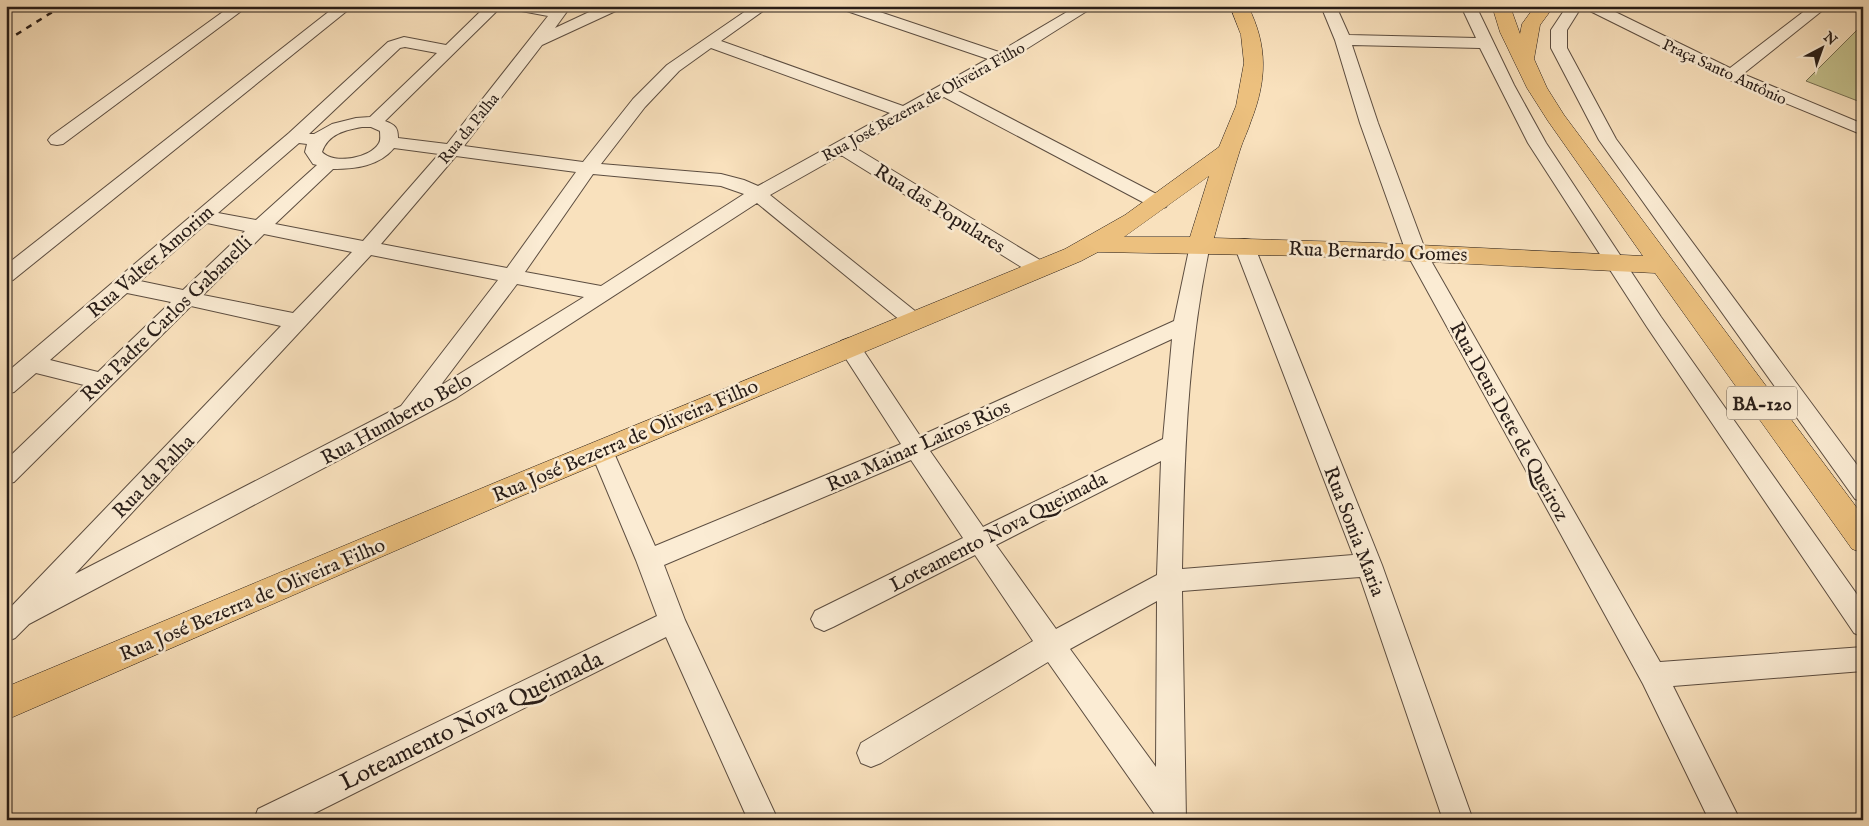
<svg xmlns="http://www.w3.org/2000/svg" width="1869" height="826" font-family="'IM FELL English',serif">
	<rect width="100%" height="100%" fill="#f9e1bd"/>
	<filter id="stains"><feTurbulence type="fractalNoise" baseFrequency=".004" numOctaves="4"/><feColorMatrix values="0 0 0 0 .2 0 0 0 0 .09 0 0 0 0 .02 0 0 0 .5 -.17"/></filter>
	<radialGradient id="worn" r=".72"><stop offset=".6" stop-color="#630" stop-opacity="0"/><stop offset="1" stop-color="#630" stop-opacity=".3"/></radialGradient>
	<!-- green -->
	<path fill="#c4c18d" stroke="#766e52" d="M1863 24V103L1806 81Z"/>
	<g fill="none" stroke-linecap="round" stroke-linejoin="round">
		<defs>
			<g id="minor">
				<path d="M231 6H248L63 144 57 145 51 144 48 140 51 136Z"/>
				<path d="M336 6H353L13 280 6 282V265Z"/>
				<path d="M486 6H502L385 121C395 125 398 127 398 138L447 144 548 16 516 10 511 9 509 6 555 8 571 6 555 28 602 6H622L620 9 542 45 464 146 583 162 633 99 667 65 753 6H770L721 41 903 106 988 59 841 9 839 6H862L999 52 1077 6H1095L1007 61 956 90 1166 199 1168 203 1166 207 1159 209 1152 207 944 97 854 147 1045 263 1048 268 1045 273 1038 275 1031 273 841 155 770 195 920 315 923 320 920 325 913 327 906 325 757 203 456 398 29 624 15 638 6 642V612L281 326 191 306 14 482 6 484V460L84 385 36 373 14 392 6 394V373L289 133 388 42 404 37 446 45ZM405 47 437 53 370 117 356 118 332 124 314 134H309L400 48ZM711 48 890 113 758 186 744 180 721 174 601 164 645 107 679 71ZM362 127H371L380 131C380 135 381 140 379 143 371 158 334 165 322 152 328 134 345 130 362 127ZM299 143 307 144 305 152 313 164 317 165 256 220 218 213ZM394 148 439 154 363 241 275 224 333 169C356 169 379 166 394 148ZM456 156 576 172 507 268 381 244ZM593 174 721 186 744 194 601 286 525 272ZM207 223 245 231 183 290 140 281ZM264 234 352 252 293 313 203 295ZM371 255 498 280 401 406 75 574ZM517 284 584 297 440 386ZM127 293 171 302 98 372 50 360Z"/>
				<path d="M1321 6H1336L1349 35 1476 38 1461 6H1476L1514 85 1546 143 1661 317 1863 603V637L1854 633 1647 327 1528 143 1480 48 1352 45 1378 123 1426 252 1660 662 1863 647V671L1673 686 1740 820H1709L1643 684 1406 252 1360 123 1335 40Z"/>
				<path d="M1567 6H1582L1567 30V48L1616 139 1863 473V502L1855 499 1599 140 1551 48V30Z"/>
				<path d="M1584 6H1603L1730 68 1811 6H1828L1743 74 1863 124V135L1725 78 1586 9Z"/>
				<path d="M1200 239 1207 240 1210 245C1187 352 1184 460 1182 569L1353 555 1234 245 1237 240 1244 239 1251 240 1254 245 1382 565 1473 820H1443L1360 577 1182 591 1186 820H1156V816L1048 662 881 763 871 767 861 763 857 753 861 743 1033 641 975 555 833 627 824 631 815 627 811 619 815 611 963 538 911 460 664 565 685 620 778 820H748L666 637 301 820H254L258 809 657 616 636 560 590 450 594 444 602 441 610 444 655 546 901 444 841 351 838 346 841 341 849 338 857 341 920 436 1174 321 1190 245 1193 240ZM1172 339 1163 439 983 527 930 451ZM1161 461 1157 575 1056 629 996 545ZM1157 601 1156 767 1070 649Z"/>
			</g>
			<path id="major" d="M1230 6H1248C1268 46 1267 80 1251 121 1248 131 1243 140 1240 150 1231 179 1222 208 1214 238L1379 243 1643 256 1548 121 1527 88 1500 32 1492 6H1510L1520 34 1522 24 1535 6H1554L1540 25 1534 59 1547 88 1564 115 1863 516V553L1852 549 1655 273 1308 256 1098 252 1081 261 519 497 6 720V687L499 481 1065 249 1125 215 1219 147 1236 106 1244 63 1241 35ZM1209 176 1190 237H1124Z"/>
		</defs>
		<!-- minor casing -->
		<use href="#minor" stroke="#5c4d40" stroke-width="2"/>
		<!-- major casing -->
		<use href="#major" stroke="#271c17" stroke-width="1"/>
		<!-- minor -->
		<use href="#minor" fill="#fbecd4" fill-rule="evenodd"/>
		<!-- major -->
		<use href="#major" fill="#ecc07e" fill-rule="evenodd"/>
		<!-- rail -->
		<path stroke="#271c17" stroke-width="2.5" stroke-dasharray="6 6" stroke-linecap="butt" d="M6 41 62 6"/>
	</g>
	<g text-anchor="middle" stroke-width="5" stroke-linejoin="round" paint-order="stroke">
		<!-- far-street labels -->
		<g font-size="16" fill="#271c17" stroke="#fbecd4">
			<text transform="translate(1725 71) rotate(25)" y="6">Praça Santo Antônio</text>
			<text transform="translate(923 101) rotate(-29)" y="6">Rua José Bezerra de Oliveira Filho</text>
			<text transform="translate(468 128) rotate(-51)" y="6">Rua da Palha</text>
		</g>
		<!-- shield labels -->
		<rect fill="#fbecd4" stroke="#675a50" stroke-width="1" x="1727" y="386.5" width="70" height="33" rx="4"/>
		<g font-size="19" font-weight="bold" fill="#271c17">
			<text x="1762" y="410">BA-120</text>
		</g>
		<!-- street labels -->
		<g font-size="20" fill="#271c17" stroke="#fbecd4">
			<text transform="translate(940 208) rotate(32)" y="7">Rua das Populares</text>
			<text transform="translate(1378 251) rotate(2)" y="7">Rua Bernardo Gomes</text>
			<text transform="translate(150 261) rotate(-41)" y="7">Rua Valter Amorim</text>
			<text transform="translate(166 318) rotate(-44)" y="7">Rua Padre Carlos Gabanelli</text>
			<text transform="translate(396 418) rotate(-29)" y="7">Rua Humberto Belo</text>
			<text transform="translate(1510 421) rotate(61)" y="7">Rua Deus Dete de Queiroz</text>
			<text transform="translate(625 440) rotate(-23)" y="7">Rua José Bezerra de Oliveira Filho</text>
			<text transform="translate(918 445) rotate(-24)" y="7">Rua Mainar Lairos Rios</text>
			<text transform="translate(153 476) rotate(-46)" y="7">Rua da Palha</text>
			<text transform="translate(998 531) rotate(-27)" y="7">Loteamento Nova Queimada</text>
			<text transform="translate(1355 531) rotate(69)" y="7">Rua Sonia Maria</text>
			<text transform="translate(252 599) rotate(-23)" y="7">Rua José Bezerra de Oliveira Filho</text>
		</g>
		<!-- near-street labels -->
		<g font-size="24" fill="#271c17" stroke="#fbecd4">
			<text transform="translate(471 720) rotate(-26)" y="8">Loteamento Nova Queimada</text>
		</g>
	</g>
	<!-- margin -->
	<rect width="1869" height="826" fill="none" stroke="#f9e1bd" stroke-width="25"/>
	<rect x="8" y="8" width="1854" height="811" fill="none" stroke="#271c17" stroke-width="2.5"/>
	<rect x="12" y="12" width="1844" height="801" fill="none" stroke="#271c17"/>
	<!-- north arrow -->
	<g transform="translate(1822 48) rotate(41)" stroke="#fbecd4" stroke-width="4" paint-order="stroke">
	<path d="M0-4L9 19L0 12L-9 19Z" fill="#271c17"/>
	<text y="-8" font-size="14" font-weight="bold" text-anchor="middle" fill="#271c17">N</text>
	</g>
	<rect width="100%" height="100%" filter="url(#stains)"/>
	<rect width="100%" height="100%" fill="url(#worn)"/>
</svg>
